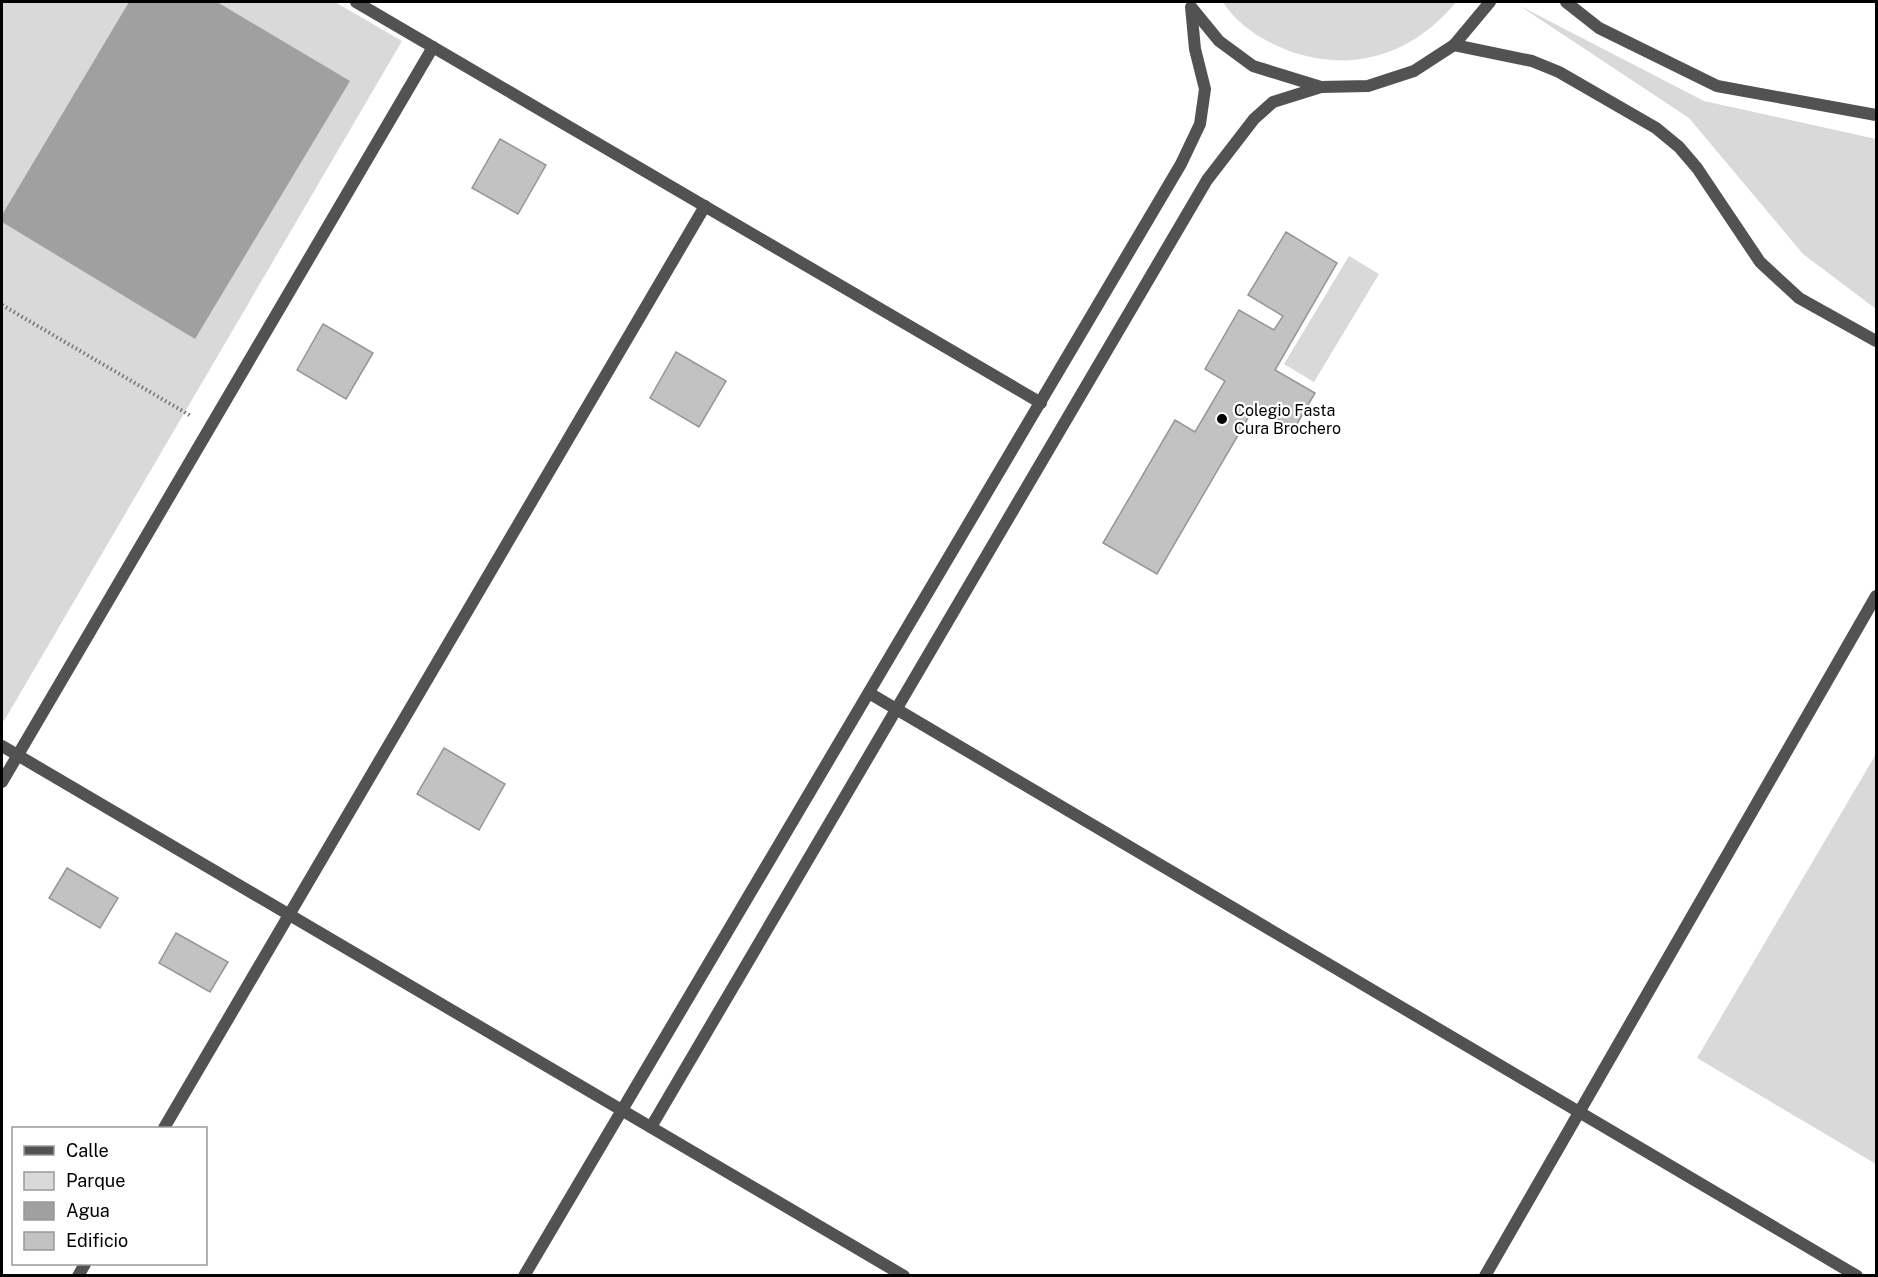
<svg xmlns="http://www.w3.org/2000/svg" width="1878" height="1277" font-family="'Public Sans',sans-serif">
	<rect width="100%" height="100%" fill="#fff"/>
	<!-- green -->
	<g fill="#d9d9d9">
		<path d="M2 2H335L402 41 4 721 2 719Z"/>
		<path d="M1223 2H1456C1409 60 1339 77 1271 43 1253 34 1233 19 1223 2Z"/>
		<path d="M1520 6 1704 101 1876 139V309L1803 254 1689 118Z"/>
		<path d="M1349 256 1379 274 1314 382 1284 364Z"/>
		<path d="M1876 754V1164L1697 1058Z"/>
	</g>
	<!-- water -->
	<path fill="#a0a0a0" d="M129 2H217L350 81 195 339 2 222V215Z"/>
	<!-- building -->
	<g fill="#c2c2c2" stroke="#969696" stroke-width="1.5">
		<path d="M500 139 546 165 518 214 472 188Z"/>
		<path d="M1286 232 1337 263 1275 370 1315 393 1294 429 1255 406 1157 574 1103 543 1175 420 1195 432 1225 381 1205 369 1239 310 1274 330 1283 316 1248 295Z"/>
		<path d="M323 324 373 353 346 399 297 370Z"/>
		<path d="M676 352 726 381 699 427 650 398Z"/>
		<path d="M444 748 505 784 479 830 417 794Z"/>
		<path d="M67 868 118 898 100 928 49 898Z"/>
		<path d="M176 933 228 962 210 992 159 963Z"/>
	</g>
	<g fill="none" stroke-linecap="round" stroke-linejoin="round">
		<!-- path -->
		<path stroke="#747474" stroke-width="4" stroke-dasharray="1.5 3" stroke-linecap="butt" d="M2 305 191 416"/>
		<!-- minor -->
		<g stroke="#525252" stroke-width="12">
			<path d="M356 2 1041 403"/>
			<path d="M1566 2 1599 28 1717 86 1876 115"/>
			<path d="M1192 8 1219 41 1253 66 1321 87 1368 86 1414 71 1454 45 1490 2"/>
			<path d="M1454 45 1532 61 1559 72 1656 128 1679 147 1697 168 1760 262 1799 298 1876 341"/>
			<path d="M869 693 1857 1276"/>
			<path d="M2 746 904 1276"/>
			<path d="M2 782 433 47"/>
			<path d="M651 1127 1207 180 1254 119 1273 102 1321 87"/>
			<path d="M164 1128 705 206"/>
			<path d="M78 1276 85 1264"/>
			<path d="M524 1276 1181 164 1200 124 1205 89 1195 49 1191 7"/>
			<path d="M1485 1276 1876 596"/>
		</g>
	</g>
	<!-- markers -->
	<circle fill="#000" stroke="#fff" stroke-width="2" cx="1222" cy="419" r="6"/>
	<g text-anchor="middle" stroke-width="4.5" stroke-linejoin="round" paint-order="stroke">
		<!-- poi labels -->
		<g font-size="16" fill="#000" stroke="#fff" text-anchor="start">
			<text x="1234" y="416">Colegio Fasta<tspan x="1234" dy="18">Cura Brochero</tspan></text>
		</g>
	</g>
	<!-- border -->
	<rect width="1878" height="1277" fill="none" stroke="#000000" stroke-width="6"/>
	<!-- legend -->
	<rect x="12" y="1127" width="195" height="138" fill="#ffffff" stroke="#999999" stroke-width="1.5"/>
	<rect x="24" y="1146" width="30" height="9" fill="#525252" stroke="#999999" stroke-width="1.5"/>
	<text x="66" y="1157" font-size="18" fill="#000000">Calle</text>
	<rect x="24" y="1172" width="30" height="18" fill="#d9d9d9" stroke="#999999" stroke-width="1.5"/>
	<text x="66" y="1187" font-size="18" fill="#000000">Parque</text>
	<rect x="24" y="1202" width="30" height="18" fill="#a0a0a0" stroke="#999999" stroke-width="1.5"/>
	<text x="66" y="1217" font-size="18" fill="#000000">Agua</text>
	<rect x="24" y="1232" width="30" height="18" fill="#c2c2c2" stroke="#999999" stroke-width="1.5"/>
	<text x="66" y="1247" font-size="18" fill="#000000">Edificio</text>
</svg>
